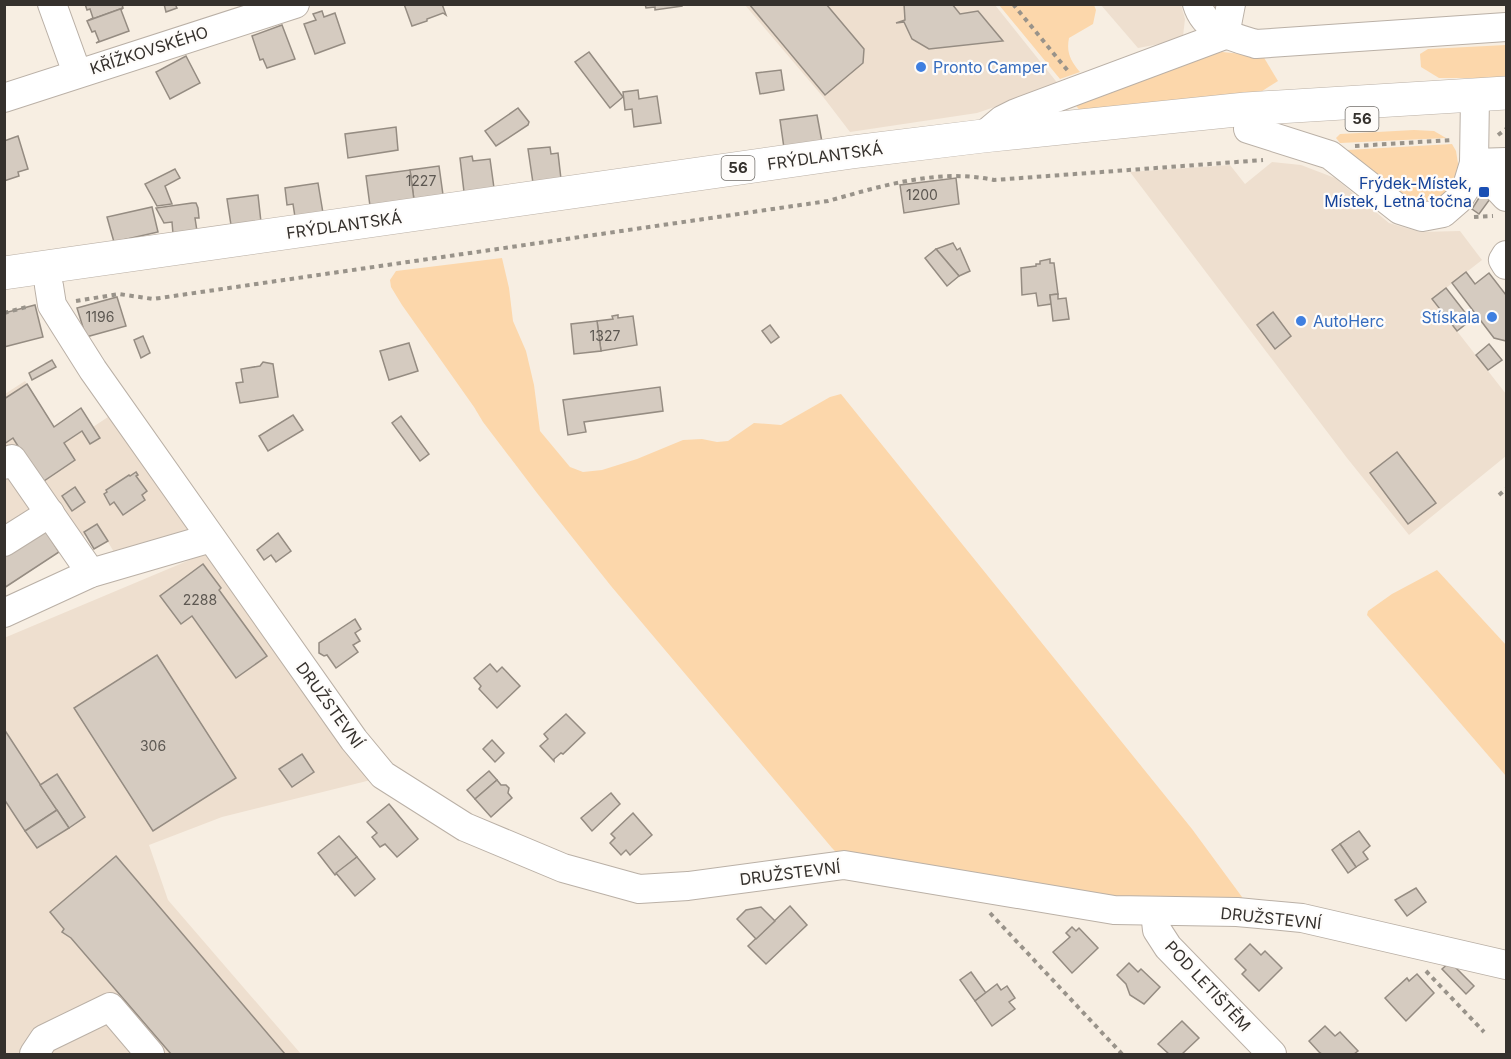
<svg xmlns="http://www.w3.org/2000/svg" width="1511" height="1059" font-family="Inter,sans-serif">
	<rect width="100%" height="100%" fill="#f7eee2"/>
	<!-- built -->
	<g fill="#eedfcf">
		<path d="M745 5H995L1059 85 977 113 850 132 824 98Z"/>
		<path d="M1101 5H1181L1185 19 1183 36 1181 40 1138 48Z"/>
		<path d="M1272 162 1301 165 1335 178 1389 223 1420 232 1460 231 1482 260 1432 299 1506 394V456L1409 535 1347 458 1130 172 1230 165 1245 184Z"/>
		<path d="M25 381 54 426 81 408 93 427 114 413 189 530 117 557 108 542 94 549 85 535 5 588V394Z"/>
		<path d="M211 551 375 779 222 817 149 845 168 900 301 1054H5L4 638Z"/>
	</g>
	<!-- green -->
	<g fill="#fcd7ab">
		<path d="M999 5H1094L1096 10 1093 24 1069 38C1066 53 1071 61 1080 72L1060 79Z"/>
		<path d="M1506 45V78H1439L1421 67 1420 54 1428 49Z"/>
		<path d="M1222 52 1263 56 1278 81 1259 93 1080 111 1072 100 1201 56Z"/>
		<path d="M1414 130 1434 131 1446 138 1340 143 1336 138 1340 134Z"/>
		<path d="M1452 144 1456 151 1460 176 1438 204 1417 205 1384 186 1347 150Z"/>
		<path d="M502 258 509 288 513 321 526 351 534 385 540 431 570 467 583 472 602 470 637 459 683 440 702 439 717 442 728 441 754 423 781 425 830 397 841 394 1192 829 1242 897 1243 902 1107 898 837 853 832 848 611 586 537 493 483 422 474 407 402 305 391 287 390 280 396 271Z"/>
		<path d="M1437 570 1506 645V776L1367 615 1368 611 1392 594Z"/>
	</g>
	<!-- building -->
	<g fill="#d5cbc0" stroke="#958c82" stroke-width="1.5">
		<path d="M85 4H122L123 8 87 21 93 18 90 9 87 10Z"/>
		<path d="M164 4H175L177 8 166 12Z"/>
		<path d="M404 4H442L446 15 443 13 427 19V21L412 26Z"/>
		<path d="M645 4H682V6L655 10V7L646 8Z"/>
		<path d="M749 4H826L864 49 863 63 825 95Z"/>
		<path d="M904 4H952L960 14 978 11 1003 41 929 49 912 39 904 22 896 23 905 20Z"/>
		<path d="M123 8 121 10 129 31 96 43 99 41 95 31 92 32 87 21Z"/>
		<path d="M322 11 324 17 335 13 345 43 315 54 304 24 316 20 313 14Z"/>
		<path d="M282 25 295 59 267 68 263 59 260 60 252 36Z"/>
		<path d="M589 52 623 97 610 108 575 62Z"/>
		<path d="M186 56 200 83 170 99 156 72Z"/>
		<path d="M781 70 784 90 760 94 756 73Z"/>
		<path d="M638 90 639 99 657 96 661 123 634 127 632 109 625 110 623 92Z"/>
		<path d="M518 108 529 122 528 125 496 146 485 131Z"/>
		<path d="M817 115 822 142 784 148 780 120Z"/>
		<path d="M396 127 398 150 348 158 345 134Z"/>
		<path d="M18 136 28 169 18 172 19 176 4 181V141Z"/>
		<path d="M550 147 551 154 558 153 561 179 533 183 528 149Z"/>
		<path d="M472 156 473 161 490 159 494 188 464 192 460 158Z"/>
		<path d="M439 166 443 195 414 200 410 170Z"/>
		<path d="M175 169 180 178 165 186 172 204 157 206 145 184Z"/>
		<path d="M410 170 414 200 370 206 366 176Z"/>
		<path d="M956 178 959 204 904 213 900 185Z"/>
		<path d="M318 183 323 213 295 217 293 204 287 205 285 188Z"/>
		<path d="M1482 193 1490 199 1479 214 1472 209Z"/>
		<path d="M258 195 261 222 231 225 227 199Z"/>
		<path d="M192 203H196L198 208 199 218H195L197 231 173 234 172 222 164 223 156 208Z"/>
		<path d="M152 207 158 232 114 242 107 217Z"/>
		<path d="M953 243 957 250 960 248 970 271 959 276 936 249Z"/>
		<path d="M936 249 959 276 947 286 925 258Z"/>
		<path d="M1050 259V263H1054L1058 294 1050 295 1051 304 1038 306 1036 293 1022 295 1021 268 1036 266V264H1040V261Z"/>
		<path d="M1466 272 1475 284 1489 273 1506 295V341L1494 338 1452 283Z"/>
		<path d="M1446 288 1471 320 1457 331 1432 299Z"/>
		<path d="M1058 294V299L1066 298 1069 319 1053 321 1050 295Z"/>
		<path d="M117 297 126 326 86 337 77 308Z"/>
		<path d="M35 305 43 337 4 347V313Z"/>
		<path d="M1273 312 1291 336 1275 349 1257 325Z"/>
		<path d="M618 315V318L633 316 637 345 601 351 597 321 613 319 612 316Z"/>
		<path d="M597 321 601 351 574 354 571 324Z"/>
		<path d="M770 325 779 337 771 343 762 331Z"/>
		<path d="M143 336 150 353 141 358 134 340Z"/>
		<path d="M409 343 418 371 389 380 380 351Z"/>
		<path d="M1489 344 1502 360 1488 370 1476 355Z"/>
		<path d="M52 360 56 367 32 380 29 373Z"/>
		<path d="M263 362 273 364 278 397 240 403 236 383 243 382 241 369 260 366Z"/>
		<path d="M27 384 54 427 81 408 100 438 90 444 82 431 64 443 75 460 41 483 13 438 4 444V399Z"/>
		<path d="M660 387 663 411 584 422 586 432 568 435 563 400Z"/>
		<path d="M293 415 303 430 268 451 259 436Z"/>
		<path d="M401 416 429 454 420 461 392 423Z"/>
		<path d="M1397 452 1436 503 1408 524 1370 473Z"/>
		<path d="M136 472 138 475 136 476 147 491 142 495 145 500 123 515 114 502 110 505 104 494 107 492 106 490 129 475 130 476Z"/>
		<path d="M75 487 85 502 72 511 62 496Z"/>
		<path d="M97 524 108 541 94 549 84 532Z"/>
		<path d="M45 530 59 552 4 588V556Z"/>
		<path d="M278 533 291 551 276 562 271 555 264 560 257 550Z"/>
		<path d="M203 564 221 588 219 590 267 656 236 678 192 616 181 624 160 596Z"/>
		<path d="M355 619 361 629 355 633 360 641 353 645 358 652 336 668 327 655 324 656 319 653V643Z"/>
		<path d="M157 655 236 778 153 831 74 708Z"/>
		<path d="M490 664 497 672 502 667 520 686 497 708 479 689 481 686 474 678Z"/>
		<path d="M566 714 585 733 563 754 561 753 554 759V761L540 746 548 739 544 734Z"/>
		<path d="M4 729 57 810 25 831 4 799Z"/>
		<path d="M492 740 504 753 495 762 483 749Z"/>
		<path d="M302 754 314 772 292 787 279 769Z"/>
		<path d="M489 771 497 780 475 799 467 790Z"/>
		<path d="M57 774 85 817 69 828 40 785Z"/>
		<path d="M497 780 501 785H506L509 788 508 793 512 798 491 817 475 799Z"/>
		<path d="M611 793 620 804 592 831 581 818Z"/>
		<path d="M389 804 418 839 397 857 385 844 380 847 372 837 377 833 367 822Z"/>
		<path d="M57 810 69 828 37 848 25 831Z"/>
		<path d="M633 813 652 835 630 855 626 850 621 855 610 843 615 838 611 834Z"/>
		<path d="M1359 831 1370 846 1363 852 1368 859 1356 867 1340 844Z"/>
		<path d="M339 836 357 857 335 875 318 853Z"/>
		<path d="M1340 844 1356 867 1348 873 1332 850Z"/>
		<path d="M116 856 285 1054H171L71 938 62 932 64 929 50 912Z"/>
		<path d="M357 857 375 879 355 896 336 873Z"/>
		<path d="M1416 888 1426 902 1407 916 1395 900Z"/>
		<path d="M790 906 807 925 766 964 748 946Z"/>
		<path d="M761 907 775 921 756 939 737 919 746 910Z"/>
		<path d="M1072 927 1076 931 1079 928 1098 948 1072 973 1053 952 1070 937 1066 933Z"/>
		<path d="M1250 944 1261 955 1265 951 1282 968 1259 991 1242 974 1246 970 1235 959Z"/>
		<path d="M1450 962 1474 986 1466 994 1442 969Z"/>
		<path d="M1129 963 1138 972 1141 969 1160 987 1144 1004 1130 995 1126 984 1117 975Z"/>
		<path d="M971 972 986 993 975 1001 960 980Z"/>
		<path d="M1417 974 1434 993 1406 1021 1385 998 1407 978 1409 981Z"/>
		<path d="M997 984 1001 990 1007 986 1015 998 1009 1002 1015 1009 992 1026 975 1001Z"/>
		<path d="M1182 1021 1199 1038 1182 1054H1169L1158 1044Z"/>
		<path d="M1325 1026 1335 1036 1340 1032 1358 1051 1354 1054H1322L1319 1052 1309 1041Z"/>
	</g>
	<g fill="none" stroke-linecap="round" stroke-linejoin="round">
		<defs>
			<g id="minor">
				<path d="M52 4 77 73"/>
				<path d="M1197 4C1205 31 1232 37 1256 44L1506 27"/>
				<path d="M4 98 295 4"/>
				<path d="M1248 129 1330 155 1400 210 1422 217 1443 213 1458 200 1467 186 1474 163 1475 96"/>
				<path d="M983 136 1002 120 1016 113 1225 35 1231 4"/>
				<path d="M1474 163 1506 197"/>
				<path d="M1474 163 1506 162"/>
				<path d="M1506 255 1503 260 1506 265"/>
				<path d="M49 286 52 305 93 370 354 740 383 775 465 827 563 868 639 889 688 886 844 865 1114 910 1237 912 1302 918 1506 965"/>
				<path d="M4 465 12 459 91 573"/>
				<path d="M4 542 50 513"/>
				<path d="M4 613 91 573 211 538"/>
				<path d="M1155 912 1157 930 1168 947 1272 1054"/>
				<path d="M34 1054 44 1039 110 1007 150 1054"/>
			</g>
			<path id="major" d="M4 273 852 152 983 136 1246 109 1506 93"/>
		</defs>
		<!-- minor casing -->
		<use href="#minor" stroke="#bab0a6" stroke-width="30"/>
		<!-- major casing -->
		<use href="#major" stroke="#bab0a6" stroke-width="34"/>
		<!-- path -->
		<g stroke="#99938a" stroke-width="4" stroke-dasharray="4.5 4.5" stroke-linecap="butt">
			<path d="M1013 4 1068 71"/>
			<path d="M1498 135 1506 129"/>
			<path d="M1355 146 1452 140"/>
			<path d="M1474 217 1493 216"/>
			<path d="M76 301 119 294 153 299 828 201C882 186 938 168 994 180L1263 160"/>
			<path d="M4 313 30 306"/>
			<path d="M1499 495 1506 489"/>
			<path d="M990 913 1122 1054"/>
			<path d="M1426 971 1484 1032"/>
		</g>
		<!-- minor -->
		<use href="#minor" stroke="#fff" stroke-width="28"/>
		<!-- major -->
		<use href="#major" stroke="#fff" stroke-width="33"/>
	</g>
	<!-- markers -->
	<g fill="#3f7fe0" stroke="#fefcfa" stroke-width="2">
		<circle cx="921" cy="67" r="6"/>
		<circle cx="1492" cy="317" r="6"/>
		<circle cx="1301" cy="321" r="6"/>
	</g>
	<rect fill="#1a4fb4" stroke="#fefcfa" stroke-width="2" x="1478" y="186" width="12" height="12" rx="3"/>
	<g text-anchor="middle" stroke-width="4.5" stroke-linejoin="round" paint-order="stroke">
		<!-- number labels -->
		<g font-size="14" fill="#5d5852">
			<text x="421" y="186">1227</text>
			<text x="922" y="200">1200</text>
			<text x="100" y="322">1196</text>
			<text x="605" y="341">1327</text>
			<text x="200" y="605">2288</text>
			<text x="153" y="751">306</text>
		</g>
		<!-- shield labels -->
		<g fill="#fefcfa" stroke="#716e6a" stroke-width="1.5">
			<rect x="1345.5" y="107" width="33" height="24" rx="4.5"/>
			<rect x="721.5" y="156" width="33" height="24" rx="4.5"/>
		</g>
		<g font-size="15" font-weight="bold" fill="#35312d">
			<text x="1362" y="124">56</text>
			<text x="738" y="173">56</text>
		</g>
		<!-- street labels -->
		<g font-size="16" fill="#35312d" stroke="#fefcfa">
			<text transform="translate(149 50) rotate(-18)" y="6">KŘÍŽKOVSKÉHO</text>
			<text transform="translate(825 156) rotate(-8)" y="6">FRÝDLANTSKÁ</text>
			<text transform="translate(344 225) rotate(-8)" y="6">FRÝDLANTSKÁ</text>
			<text transform="translate(330 705) rotate(54)" y="6">DRUŽSTEVNÍ</text>
			<text transform="translate(790 873) rotate(-7)" y="6">DRUŽSTEVNÍ</text>
			<text transform="translate(1271 918) rotate(6)" y="6">DRUŽSTEVNÍ</text>
			<text transform="translate(1208 986) rotate(47)" y="6">POD LETIŠTĚM</text>
		</g>
		<!-- shop labels -->
		<g font-size="16" fill="#366cbe" stroke="#fefcfa" text-anchor="start">
			<text x="933" y="73">Pronto Camper</text>
			<text x="1480" y="323" text-anchor="end">Stískala</text>
			<text x="1313" y="327">AutoHerc</text>
		</g>
		<!-- transit labels -->
		<g font-size="16" fill="#164399" stroke="#fefcfa" text-anchor="end">
			<text x="1472" y="189">Frýdek-Místek,<tspan x="1472" dy="18">Místek, Letná točna</tspan></text>
		</g>
	</g>
	<!-- border -->
	<rect width="1511" height="1059" fill="none" stroke="#35312d" stroke-width="12"/>
</svg>
